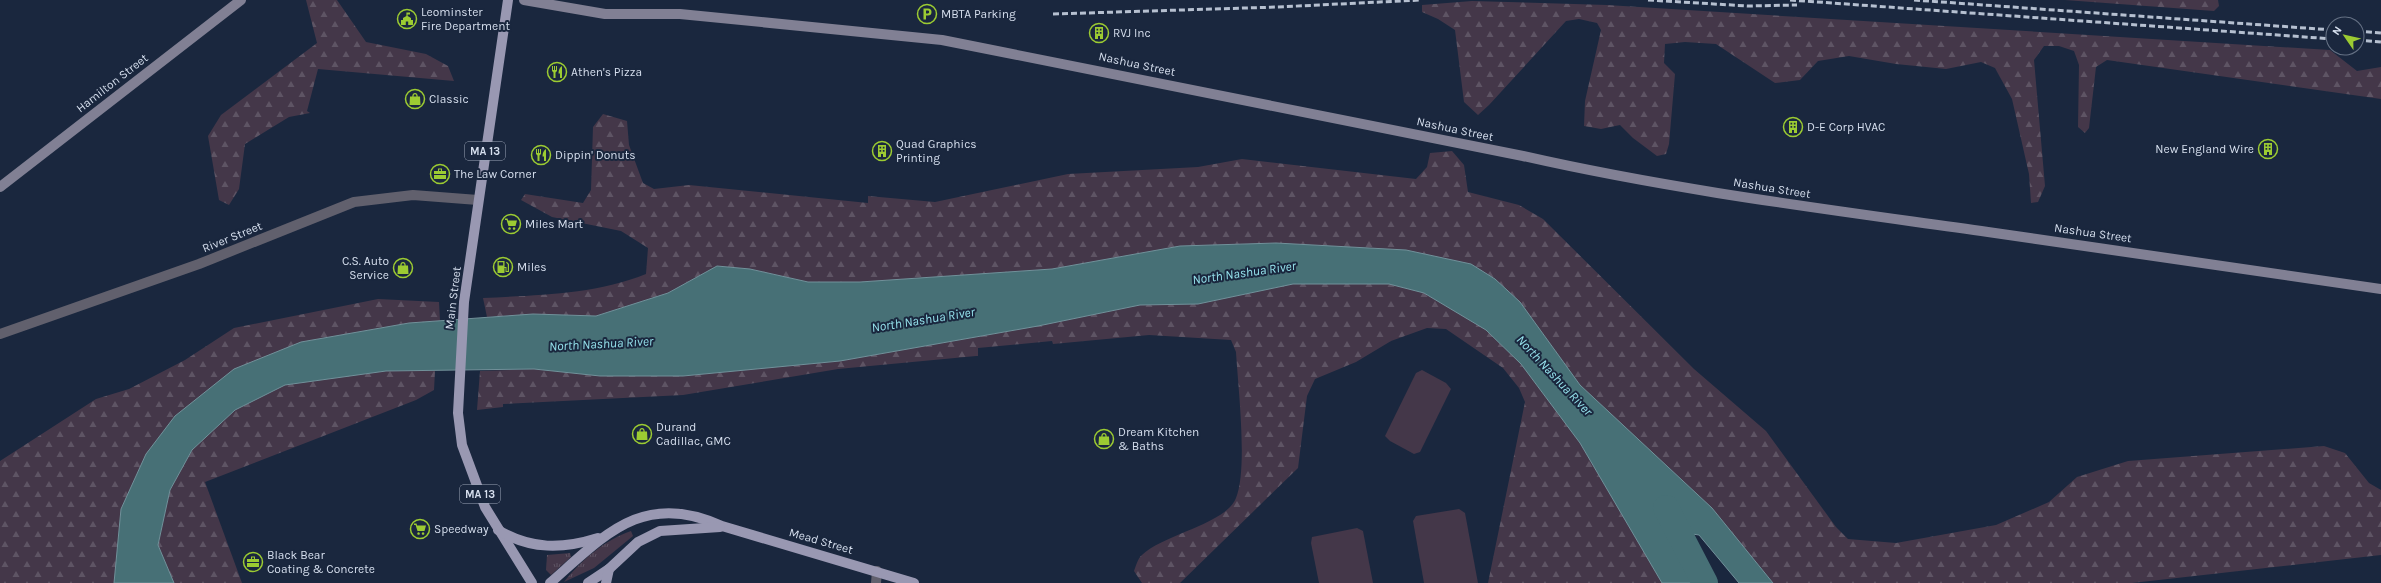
<svg xmlns="http://www.w3.org/2000/svg" width="2381" height="583" font-family="Karla,sans-serif">
	<defs>
		<pattern id="grass-tufts" width="24" height="20" patternUnits="userSpaceOnUse"><rect width="24" height="20" fill="#443749"/><path d="M3 7l-1-3M5 7V3M7 7l1-3M15 17l-1-3M17 17v-4M19 17l1-3" fill="none" stroke="#5e5464"/></pattern>
		<pattern id="forest-firs" width="22" height="20" patternUnits="userSpaceOnUse"><rect width="22" height="20" fill="#443749"/><path d="M5 1l3.5 6h-7zM16 11l3.5 6h-7z" fill="#5e5464"/></pattern>
	</defs>
	<rect width="100%" height="100%" fill="#1a273e"/>
	<!-- grass -->
	<g fill="url(#grass-tufts)">
		<path d="M631 531 633 536 594 568 564 582C580 561 606 539 631 531Z"/>
		<path d="M570 553 571 557 551 575 546 570 547 555Z"/>
	</g>
	<!-- forest -->
	<g fill="url(#forest-firs)">
		<path d="M306 0H337L366 42 426 54 448 66 454 81 318 69 307 111 310 113 289 117 245 144 239 189 229 205 219 200 208 136 221 115 317 43Z"/>
		<path d="M2065 0H2218L2219 6 2214 11Z"/>
		<path d="M1472 1 1607 5 2330 50 2357 71 2381 67V99L2107 60 2096 67 2089 128 2085 133 2078 127 2079 65 2074 51 2059 46H2044L2034 60 2045 186 2038 202 2031 203 2029 174 2012 99 1995 68 1981 62 1946 69 1896 64 1849 56 1818 61 1800 80 1775 83 1716 44 1685 42 1665 44 1664 63 1675 74 1669 144 1666 154 1657 156 1633 138 1620 125 1601 129 1584 126 1585 101 1601 30 1597 23 1579 19 1566 21 1489 105 1478 115 1464 102 1455 30 1438 19 1422 12V5Z"/>
		<path d="M603 114 627 121 629 145 643 183 654 189 689 185 868 203V196L935 202 1068 174 1198 167 1242 159 1416 179 1427 167 1430 153 1452 151 1464 165 1468 192 1519 205 1543 219 1694 369 1766 431 1836 527 1848 539 1896 543 1996 525 2049 502 2077 477 2128 461 2324 446 2345 453 2369 483 2381 490V555L2132 583H1773L1712 508 1580 385 1520 302 1495 279 1471 264 1406 250 1276 243 1180 246 1052 269 860 282H808L750 269 717 266 668 293 596 316 533 314 487 317 483 298C539 295 593 295 646 274L648 248 621 231 552 217 521 200 525 194 583 203 591 190 593 127Z"/>
		<path d="M1293 284H1389L1424 293 1486 330 1521 364 1580 443 1662 583H1488L1525 402 1519 388 1503 368 1446 329 1427 328 1391 341 1356 362 1315 379 1307 396 1298 468 1180 583H1142L1134 571C1136 566 1138 558 1142 555 1164 534 1226 524 1236 498 1248 469 1238 386 1236 352L1231 340 1149 335 1053 344 1052 341 978 348V356H976L838 369 683 395 503 404V407L477 410 480 371 534 369 600 376H683L840 361 1038 326 1140 305 1198 304Z"/>
		<path d="M378 299 439 302 440 321 409 323 301 342 121 509 114 583H0V461L96 399 129 389 185 360 234 328Z"/>
		<path d="M386 371H435L434 390 416 400 205 482 242 583H174L158 545 170 490 192 450 235 410 285 385Z"/>
	</g>
	<!-- pitch -->
	<g fill="#443749">
		<path d="M1422 370 1446 383 1451 389 1420 452 1414 454 1390 441 1385 436 1416 373Z"/>
		<path d="M1459 509 1465 513 1478 583H1424L1413 521 1416 516Z"/>
		<path d="M1357 528 1363 531 1373 583H1319L1311 543 1312 537Z"/>
	</g>
	<!-- water -->
	<path fill="#477076" stroke="#72919a" d="M1276 243 1406 250 1471 264 1495 279 1520 302 1580 385 1712 508 1773 583H1739L1699 535 1685 533C1677 556 1683 563 1694 583H1662L1580 443 1521 364 1486 330 1424 293 1389 284H1293L1198 304 1140 305 1038 326 840 361 683 376H600L534 369 386 371 285 385 235 410 192 450 170 490 158 545 174 583H114L121 509 146 454 175 416 234 369 301 342 409 323 533 314 596 316 668 293 717 266 750 269 808 282H860L1052 269 1180 246Z"/>
	<g fill="none" stroke-linecap="round" stroke-linejoin="round">
		<!-- river -->
		<path stroke="#477076" stroke-width="26" d="M1666 508 1705 583"/>
		<!-- street -->
		<g stroke="#61606d" stroke-width="10">
			<path d="M0 334 199 264 354 202 413 195 478 200"/>
			<path d="M876 583 877 571"/>
		</g>
		<!-- secondary -->
		<g stroke="#818094" stroke-width="10">
			<path d="M524 0 605 14H680L942 40 1523 156C1677 191 1833 210 1988 232 2119 250 2250 269 2381 289"/>
			<path d="M0 187 241 0"/>
		</g>
		<!-- primary -->
		<g stroke="#9998b2" stroke-width="10">
			<path d="M508 0 464 302 458 413 462 445 485 507 532 583"/>
			<path d="M498 530C531 550 563 549 598 538"/>
			<path d="M550 583C605 535 643 490 722 526L914 583"/>
			<path d="M588 583 609 569 638 542 660 531 720 527"/>
			<path d="M606 583 609 569"/>
		</g>
		<!-- rail -->
		<g stroke="#b6c0d0" stroke-width="3" stroke-dasharray="6 3" stroke-linecap="butt">
			<path d="M1648 0 1748 6 1797 5"/>
			<path d="M1790 0 2333 39"/>
			<path d="M1914 0 2333 30"/>
			<path d="M1053 14 1278 7 1421 0"/>
			<path d="M2357 31 2381 33"/>
			<path d="M2357 40 2381 42"/>
		</g>
	</g>
	<!-- icons -->
	<defs>
		<symbol id="parking-ring" viewBox="-11 -11 22 22"><circle r="9.5" fill="#1a273e" stroke="#9ccb32" stroke-width="1.5"/><path d="M-3.5-5.5H1a3.5 3.5 0 0 1 0 7H-1V5.5H-3.5ZM-1-3.4V-.6H.8a1.4 1.4 0 0 0 0-2.8Z" fill="#9ccb32"/></symbol>
		<symbol id="civic-ring" viewBox="-11 -11 22 22"><circle r="9.5" fill="#1a273e" stroke="#9ccb32" stroke-width="1.5"/><path d="M-.6-6.5H3V-4.5H.6V-3L4-1V1h2V6H-6V1h2V-1L-.6-3ZM-1.2 2.5V6h2.4V2.5Z" fill="#9ccb32"/></symbol>
		<symbol id="building-ring" viewBox="-11 -11 22 22"><circle r="9.5" fill="#1a273e" stroke="#9ccb32" stroke-width="1.5"/><path d="M-4-6H4V6H1V3H-1V6H-4ZM-2.5-4.3h1.7v1.8h-1.7ZM.8-4.3h1.7v1.8H.8ZM-2.5-1h1.7V.8h-1.7ZM.8-1h1.7V.8H.8Z" fill="#9ccb32"/></symbol>
		<symbol id="restaurant-ring" viewBox="-11 -11 22 22"><circle r="9.5" fill="#1a273e" stroke="#9ccb32" stroke-width="1.5"/><path d="M-5-6h1v4h1v-4h1v4h1v-4h1v5L-1.5 .5V6h-2V.5L-5-1ZM5-6V6H3V1.5H1.5Q1.5-4 5-6Z" fill="#9ccb32"/></symbol>
		<symbol id="shop-ring" viewBox="-11 -11 22 22"><circle r="9.5" fill="#1a273e" stroke="#9ccb32" stroke-width="1.5"/><path d="M-5-2.5h2.3a2.7 3.5 0 0 1 5.4 0H5L5.5 6h-11ZM-1.5-2.5h3a1.5 2.3 0 0 0-3 0Z" fill="#9ccb32"/></symbol>
		<symbol id="office-ring" viewBox="-11 -11 22 22"><circle r="9.5" fill="#1a273e" stroke="#9ccb32" stroke-width="1.5"/><path d="M-6-3h4V-5.5h4V-3h4V5H-6ZM-1-4.5V-3h2v-1.5ZM-6 0V1H6V0Z" fill="#9ccb32"/></symbol>
		<symbol id="supermarket-ring" viewBox="-11 -11 22 22"><circle r="9.5" fill="#1a273e" stroke="#9ccb32" stroke-width="1.5"/><path d="M-6-5.5h2.5l.6 2H6L4.5 2H-2.5L-4.4-4H-6ZM-1.5 3.2a1.3 1.3 0 1 0 .1 0ZM3 3.2a1.3 1.3 0 1 0 .1 0Z" fill="#9ccb32"/></symbol>
		<symbol id="fuel-ring" viewBox="-11 -11 22 22"><circle r="9.5" fill="#1a273e" stroke="#9ccb32" stroke-width="1.5"/><path d="M-5.5-6h7V0h2V4h1.3V-2.5L3-4.5l.8-.8L6-3V5H2.5V1h-1V6h-7ZM-4.2-4.7v3.2H.2V-4.7Z" fill="#9ccb32"/></symbol>
	</defs>
	<g fill-rule="evenodd">
		<use href="#parking-ring" x="916" y="3" width="22" height="22"/>
		<use href="#civic-ring" x="396" y="8" width="22" height="22"/>
		<use href="#building-ring" x="1088" y="22" width="22" height="22"/>
		<use href="#restaurant-ring" x="546" y="61" width="22" height="22"/>
		<use href="#shop-ring" x="404" y="88" width="22" height="22"/>
		<use href="#building-ring" x="1782" y="116" width="22" height="22"/>
		<use href="#building-ring" x="2257" y="138" width="22" height="22"/>
		<use href="#building-ring" x="871" y="140" width="22" height="22"/>
		<use href="#restaurant-ring" x="530" y="144" width="22" height="22"/>
		<use href="#office-ring" x="429" y="163" width="22" height="22"/>
		<use href="#supermarket-ring" x="500" y="213" width="22" height="22"/>
		<use href="#fuel-ring" x="492" y="256" width="22" height="22"/>
		<use href="#shop-ring" x="392" y="257" width="22" height="22"/>
		<use href="#shop-ring" x="631" y="423" width="22" height="22"/>
		<use href="#shop-ring" x="1093" y="428" width="22" height="22"/>
		<use href="#supermarket-ring" x="409" y="518" width="22" height="22"/>
		<use href="#office-ring" x="242" y="551" width="22" height="22"/>
	</g>
	<g text-anchor="middle" stroke-width="4" stroke-linejoin="round" paint-order="stroke">
		<!-- shield labels -->
		<g fill="#1a273e" stroke="#9ea8b9" stroke-width="1">
			<rect x="465" y="142" width="40" height="18" rx="3"/>
			<rect x="460" y="485" width="40" height="18" rx="3"/>
		</g>
		<g font-size="11" font-weight="bold" fill="#d6dfee">
			<text x="485" y="155">MA 13</text>
			<text x="480" y="498">MA 13</text>
		</g>
		<!-- poi labels -->
		<g font-size="12" fill="#d6dfee" stroke="#1a273e" text-anchor="start">
			<text x="421" y="16">Leominster<tspan x="421" dy="14">Fire Department</tspan></text>
			<text x="941" y="18">MBTA Parking</text>
			<text x="1113" y="37">RVJ Inc</text>
			<text x="571" y="76">Athen's Pizza</text>
			<text x="429" y="103">Classic</text>
			<text x="1807" y="131">D-E Corp HVAC</text>
			<text x="896" y="148">Quad Graphics<tspan x="896" dy="14">Printing</tspan></text>
			<text x="2254" y="153" text-anchor="end">New England Wire</text>
			<text x="555" y="159">Dippin' Donuts</text>
			<text x="454" y="178">The Law Corner</text>
			<text x="525" y="228">Miles Mart</text>
			<text x="389" y="265" text-anchor="end">C.S. Auto<tspan x="389" dy="14">Service</tspan></text>
			<text x="517" y="271">Miles</text>
			<text x="656" y="431">Durand<tspan x="656" dy="14">Cadillac, GMC</tspan></text>
			<text x="1118" y="436">Dream Kitchen<tspan x="1118" dy="14">&amp; Baths</tspan></text>
			<text x="434" y="533">Speedway</text>
			<text x="267" y="559">Black Bear<tspan x="267" dy="14">Coating &amp; Concrete</tspan></text>
		</g>
		<!-- street labels -->
		<g font-size="12" fill="#d6dfee" stroke="#1a273e">
			<text transform="translate(1137 64) rotate(12)" y="4">Nashua Street</text>
			<text transform="translate(112 83) rotate(-38)" y="4">Hamilton Street</text>
			<text transform="translate(1455 129) rotate(12)" y="4">Nashua Street</text>
			<text transform="translate(1772 188) rotate(9)" y="4">Nashua Street</text>
			<text transform="translate(2093 233) rotate(8)" y="4">Nashua Street</text>
			<text transform="translate(232 237) rotate(-22)" y="4">River Street</text>
			<text transform="translate(453 298) rotate(-83)" y="4">Main Street</text>
			<text transform="translate(821 541) rotate(16)" y="4">Mead Street</text>
		</g>
		<!-- water labels -->
		<g font-size="13" font-style="italic" fill="#95e2ec" stroke="#1a273e">
			<text transform="translate(1244 272) rotate(-8)" y="5">North Nashua River</text>
			<text transform="translate(923 319) rotate(-9)" y="5">North Nashua River</text>
			<text transform="translate(601 343) rotate(-3)" y="5">North Nashua River</text>
			<text transform="translate(1555 375) rotate(47)" y="5">North Nashua River</text>
		</g>
	</g>
	<!-- north arrow -->
	<g transform="translate(2345 36) rotate(304)"><circle r="19" fill="#1a273e" stroke="#657184"/>
	<path d="M0-3L7 15L0 10L-7 15Z" fill="#9ccb32"/>
	<text y="-6" font-size="11" font-weight="bold" text-anchor="middle" fill="#d6dfee">N</text>
	</g>
</svg>
